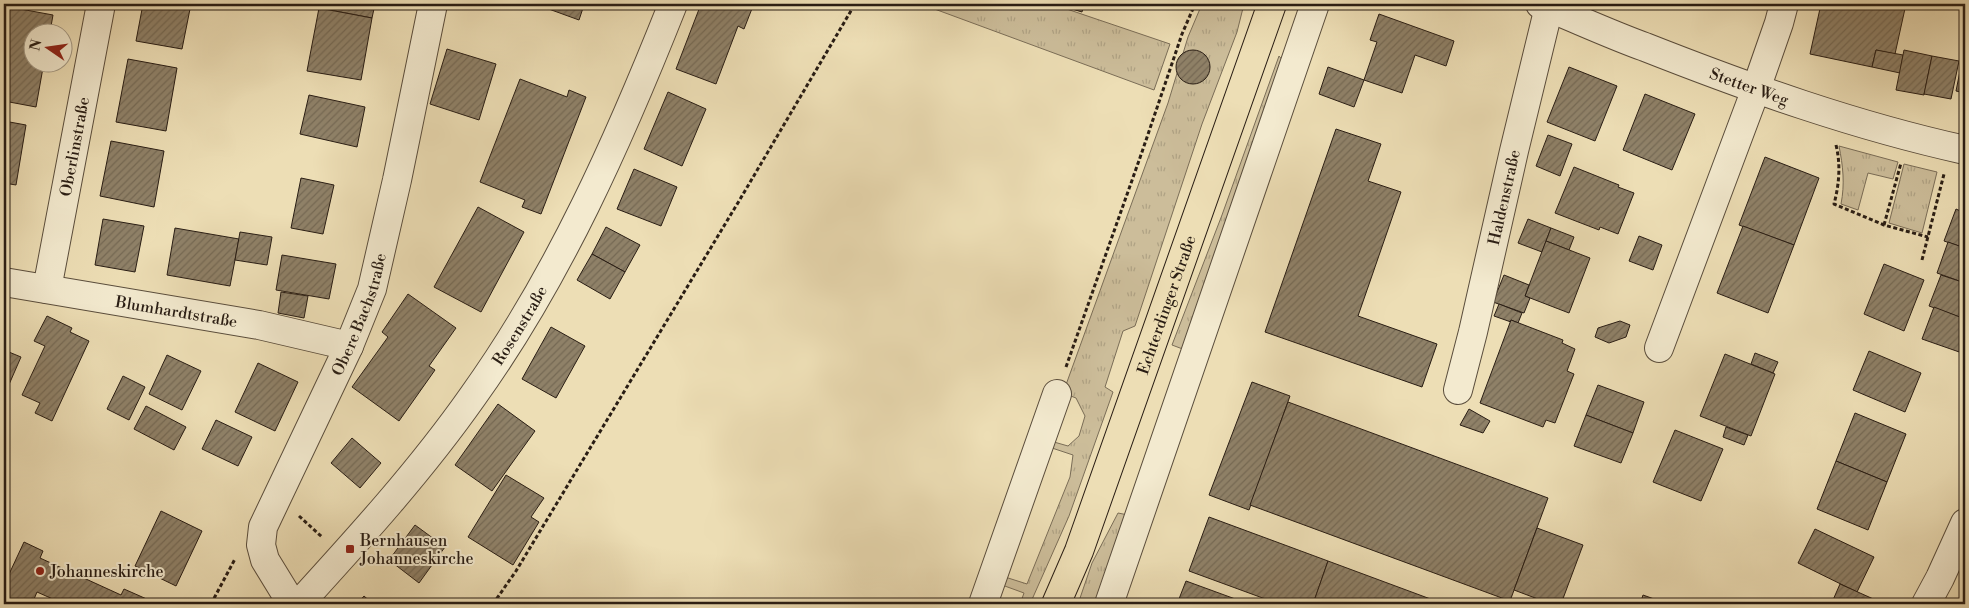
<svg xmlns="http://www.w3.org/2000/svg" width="1969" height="608" font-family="'Libre Bodoni',serif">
	<defs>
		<pattern id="grass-tufts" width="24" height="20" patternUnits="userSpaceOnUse" patternTransform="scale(1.25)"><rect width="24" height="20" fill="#ccbd9a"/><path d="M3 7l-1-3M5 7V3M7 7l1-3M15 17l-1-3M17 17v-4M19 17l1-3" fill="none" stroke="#afa284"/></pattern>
		<pattern id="building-hatch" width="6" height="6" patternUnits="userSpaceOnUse" patternTransform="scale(1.25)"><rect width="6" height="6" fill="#8f8168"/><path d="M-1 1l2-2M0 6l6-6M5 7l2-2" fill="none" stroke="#756954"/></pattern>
	</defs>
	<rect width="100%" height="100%" fill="#eddeb5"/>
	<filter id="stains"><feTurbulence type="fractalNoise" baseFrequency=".004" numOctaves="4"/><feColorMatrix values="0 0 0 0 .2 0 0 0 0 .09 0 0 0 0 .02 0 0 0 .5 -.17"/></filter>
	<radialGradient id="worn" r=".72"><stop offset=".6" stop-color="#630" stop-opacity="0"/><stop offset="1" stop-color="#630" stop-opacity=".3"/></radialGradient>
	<!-- grass -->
	<g fill="url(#grass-tufts)" stroke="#7a6d57">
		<path d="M921 4H1052L1170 44 1154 90Z"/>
		<path d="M1202 4H1244L1237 32 1202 124 1135 326 1123 331 1105 387 1113 392 1069 516 1030 604H1020L1024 593 1002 585 1005 577 1027 584 1070 477 1073 455 1052 448 1054 442 1068 446 1079 436 1085 416 1076 398 1063 393 1168 103 1188 37Z"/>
		<path d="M1279 56 1284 62 1188 351 1172 345 1222 215Z"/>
		<path d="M1839 146 1898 162 1893 179 1868 173 1858 210 1841 204C1845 184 1843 166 1839 146Z"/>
		<path d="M1904 164 1937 172 1922 233 1889 223Z"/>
		<path d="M1118 513 1128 515 1099 604H1078L1092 563Z"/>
	</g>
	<!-- building -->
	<g fill="url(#building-hatch)" stroke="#291d14">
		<path d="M143 4H191L182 49 136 41Z"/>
		<path d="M320 4H375L372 18 319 8Z"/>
		<path d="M535 4H580L584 5 579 20Z"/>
		<path d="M701 4H747L753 6 744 29 738 26 716 84 676 69Z"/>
		<path d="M1060 4H1084L1082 12 1059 5Z"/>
		<path d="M1821 4H1906L1895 54 1876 50 1872 67 1810 54Z"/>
		<path d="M4 6 53 15 50 32H32V62H44L36 107 4 101Z"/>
		<path d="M319 8 372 18 361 80 307 71Z"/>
		<path d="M1379 14 1454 41 1446 66 1415 55 1402 93 1364 80 1377 42 1370 40Z"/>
		<path d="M1965 46V93L1956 91Z"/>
		<path d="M447 49 496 64 479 120 430 104Z"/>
		<circle cx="1193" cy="67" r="17"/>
		<path d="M1876 50 1903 55 1900 73 1872 67Z"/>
		<path d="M1904 50 1932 56 1924 95 1896 90Z"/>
		<path d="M1932 56 1959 61 1951 99 1924 94Z"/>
		<path d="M128 59 177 68 166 131 116 122Z"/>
		<path d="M1328 67 1364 80 1354 107 1319 94Z"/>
		<path d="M1569 67 1617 86 1595 141 1547 122Z"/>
		<path d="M520 79 567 97 569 90 586 97 541 214 522 207 525 200 480 182Z"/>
		<path d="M668 92 706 109 682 166 644 149Z"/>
		<path d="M1645 94 1695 114 1672 170 1623 150Z"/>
		<path d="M309 95 365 107 357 147 300 134Z"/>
		<path d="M4 121 26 125 16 185 4 183Z"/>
		<path d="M1336 129 1381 144 1368 181 1401 192 1358 316 1437 344 1422 387 1265 332Z"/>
		<path d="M1548 135 1572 144 1560 176 1536 166Z"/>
		<path d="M111 141 164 151 154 207 100 196Z"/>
		<path d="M1765 157 1819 178 1794 245 1739 225Z"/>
		<path d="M1574 167 1619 185 1618 187 1634 193 1618 234 1600 227 1599 230 1555 213Z"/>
		<path d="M634 169 677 187 661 226 617 209Z"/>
		<path d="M301 178 334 185 323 234 291 228Z"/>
		<path d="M478 207 524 232 481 312 434 287Z"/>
		<path d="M1956 209 1965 213V248L1944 241Z"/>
		<path d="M103 219 144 226 135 272 95 265Z"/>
		<path d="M1528 219 1551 228 1542 252 1518 243Z"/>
		<path d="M1743 226 1794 245 1768 313 1717 293Z"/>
		<path d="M606 227 640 245 625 272 592 254Z"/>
		<path d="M175 228 239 239 230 286 167 275Z"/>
		<path d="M1551 228 1574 237 1569 250 1546 241Z"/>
		<path d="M240 232 272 237 267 265 235 260Z"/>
		<path d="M1639 236 1662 245 1653 270 1629 261Z"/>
		<path d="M1546 241 1590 258 1569 313 1525 296Z"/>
		<path d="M1948 242 1965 248V283L1937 273Z"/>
		<path d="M592 254 625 272 610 299 577 280Z"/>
		<path d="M282 255 336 264 329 299 276 290Z"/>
		<path d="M1884 264 1924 280 1904 331 1864 314Z"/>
		<path d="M1504 275 1529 285 1525 296 1530 298 1524 313 1493 302Z"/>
		<path d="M1941 275 1965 283V319L1929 306Z"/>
		<path d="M281 292 308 296 304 318 278 313Z"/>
		<path d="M408 294 456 328 429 366 435 370 399 421 352 387 388 337 382 332Z"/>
		<path d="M1499 304 1522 313 1518 323 1511 320V322L1494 316Z"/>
		<path d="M1934 307 1965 319V354L1922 339Z"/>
		<path d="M47 316 72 328 70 332 89 341 52 421 35 413 40 403 22 395 45 346 34 341Z"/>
		<path d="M1511 320 1563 340 1562 343 1575 349 1567 371 1574 374 1555 423 1546 420 1543 427 1480 403Z"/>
		<path d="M1620 321 1630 325 1626 337 1609 343 1595 337 1598 328Z"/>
		<path d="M551 327 585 346 556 398 522 379Z"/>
		<path d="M4 350 21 357 4 396Z"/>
		<path d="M1869 351 1921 373 1905 412 1853 390Z"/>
		<path d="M1755 353 1778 362 1773 373 1751 364Z"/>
		<path d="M1725 354 1775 374 1751 436 1700 416Z"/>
		<path d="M167 355 201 371 182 410 149 394Z"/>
		<path d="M258 363 298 382 275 431 235 412Z"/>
		<path d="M123 376 145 387 129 420 107 409Z"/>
		<path d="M1252 382 1290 396 1249 510 1209 495Z"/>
		<path d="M1598 385 1644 402 1633 433 1586 415Z"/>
		<path d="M1288 402 1548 498 1510 601 1250 505Z"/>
		<path d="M498 404 535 431 492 491 455 465Z"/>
		<path d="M146 406 186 427 174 450 134 429Z"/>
		<path d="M1469 409 1490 421 1483 433 1460 425Z"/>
		<path d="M1855 413 1906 434 1887 482 1836 461Z"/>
		<path d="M1586 415 1633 433 1621 463 1574 446Z"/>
		<path d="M216 420 252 437 238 466 202 449Z"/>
		<path d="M1726 427 1748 435 1744 445 1723 437Z"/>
		<path d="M1675 430 1723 449 1701 501 1653 482Z"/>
		<path d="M352 438 381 463 360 488 331 463Z"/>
		<path d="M1836 461 1887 482 1868 530 1817 509Z"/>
		<path d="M506 475 544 498 531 517 539 522 513 565 468 537Z"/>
		<path d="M161 511 202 531 176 586 135 566Z"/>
		<path d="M1209 517 1328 561 1313 604H1279L1189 571Z"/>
		<path d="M415 525 445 547 419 583 389 560Z"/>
		<path d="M1537 528 1583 545 1561 604H1551L1514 590Z"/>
		<path d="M1815 529 1874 557 1857 592 1798 563Z"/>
		<path d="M24 542 43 551 40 558 121 595 124 589 158 604H64L37 592 32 604H4V585Z"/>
		<path d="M1328 561 1444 604H1313Z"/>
		<path d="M1186 581 1249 604H1177Z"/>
		<path d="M1840 584 1880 602 1879 604H1838L1833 600Z"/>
		<path d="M1643 595 1668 604H1640Z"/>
		<path d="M364 596 373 604H357Z"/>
	</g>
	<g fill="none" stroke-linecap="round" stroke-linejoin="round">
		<defs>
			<g id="minor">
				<path id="s1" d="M1540 4C1575 18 1609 34 1645 47 1749 88 1856 126 1965 150"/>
				<path id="s2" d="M4 282 259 325 349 346"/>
				<path id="s3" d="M47 289 101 4"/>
				<path d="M1659 348 1756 89 1779 23 1784 4"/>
				<path id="s4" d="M1458 390 1473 332 1514 151 1549 7"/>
				<path id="s5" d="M292 604 265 560 261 545 263 527 349 346 372 289 397 180 433 4"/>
				<path id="s6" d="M299 604C360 537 421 470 473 396 559 276 619 140 673 4"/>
				<path d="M983 604 1057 394"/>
				<path d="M1109 604 1315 4"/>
				<path d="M1926 604 1940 578 1965 523"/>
			</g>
			<g id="major">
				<path id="s7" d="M1056 604 1079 551 1272 4"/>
			</g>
		</defs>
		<!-- minor casing -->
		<use href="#minor" stroke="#5a4d3c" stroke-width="30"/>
		<!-- major casing -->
		<use href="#major" stroke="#291d14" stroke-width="30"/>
		<!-- path -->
		<g stroke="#291d14" stroke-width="3" stroke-dasharray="4 2.5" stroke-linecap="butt">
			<path d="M1836 145C1841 165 1839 185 1834 204L1884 225 1928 237"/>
			<path d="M1884 225 1901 163"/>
			<path d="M1922 260 1944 174"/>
			<path d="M1066 367 1142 152 1182 34 1195 4"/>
			<path d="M299 516 322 537"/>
			<path d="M211 604 235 559"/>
			<path d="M493 604 516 571 739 201 855 4"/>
		</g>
		<!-- minor -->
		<use href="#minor" stroke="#f3eacf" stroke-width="28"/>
		<!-- major -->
		<use href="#major" stroke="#eddeb5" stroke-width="28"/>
	</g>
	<!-- markers -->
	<g fill="#8f2418" stroke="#f3eacf" stroke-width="2">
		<rect x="345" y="544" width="10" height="10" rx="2.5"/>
		<circle cx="40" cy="571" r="5"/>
	</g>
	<g text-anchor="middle" stroke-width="4" stroke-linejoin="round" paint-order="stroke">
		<!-- street labels -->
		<g font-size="16" fill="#291d14" stroke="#f3eacf">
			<text dy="6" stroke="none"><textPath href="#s1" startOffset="225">Stetter Weg</textPath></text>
			<text dy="6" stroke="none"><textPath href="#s3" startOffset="145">Oberlinstraße</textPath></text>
			<text dy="6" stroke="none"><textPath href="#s4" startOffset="198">Haldenstraße</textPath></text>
			<text dy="6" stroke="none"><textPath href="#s7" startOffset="319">Echterdinger Straße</textPath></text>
			<text dy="6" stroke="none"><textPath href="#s2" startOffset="175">Blumhardtstraße</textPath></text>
			<text dy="6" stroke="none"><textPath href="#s5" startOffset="319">Obere Bachstraße</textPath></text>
			<text dy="6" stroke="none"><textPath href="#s6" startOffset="356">Rosenstraße</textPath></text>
		</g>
		<!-- poi labels -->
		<g font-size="16" fill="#291d14" stroke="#f3eacf" text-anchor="start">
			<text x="360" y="546">Bernhausen<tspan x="360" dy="18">Johanneskirche</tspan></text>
			<text x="50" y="577">Johanneskirche</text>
		</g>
	</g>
	<!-- margin -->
	<rect width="1969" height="608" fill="none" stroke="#eddeb5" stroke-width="20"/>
	<rect x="5" y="5" width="1959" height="598" fill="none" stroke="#291d14" stroke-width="2.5"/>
	<rect x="10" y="10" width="1949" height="588" fill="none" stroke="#291d14"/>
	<!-- north arrow -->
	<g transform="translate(48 48) rotate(283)"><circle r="24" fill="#f3eacf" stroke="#a29884"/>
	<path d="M0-4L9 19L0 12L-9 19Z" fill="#8f2418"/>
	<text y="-8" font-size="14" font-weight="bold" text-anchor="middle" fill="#291d14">N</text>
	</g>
	<rect width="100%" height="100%" filter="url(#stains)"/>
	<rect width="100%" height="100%" fill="url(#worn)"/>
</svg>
